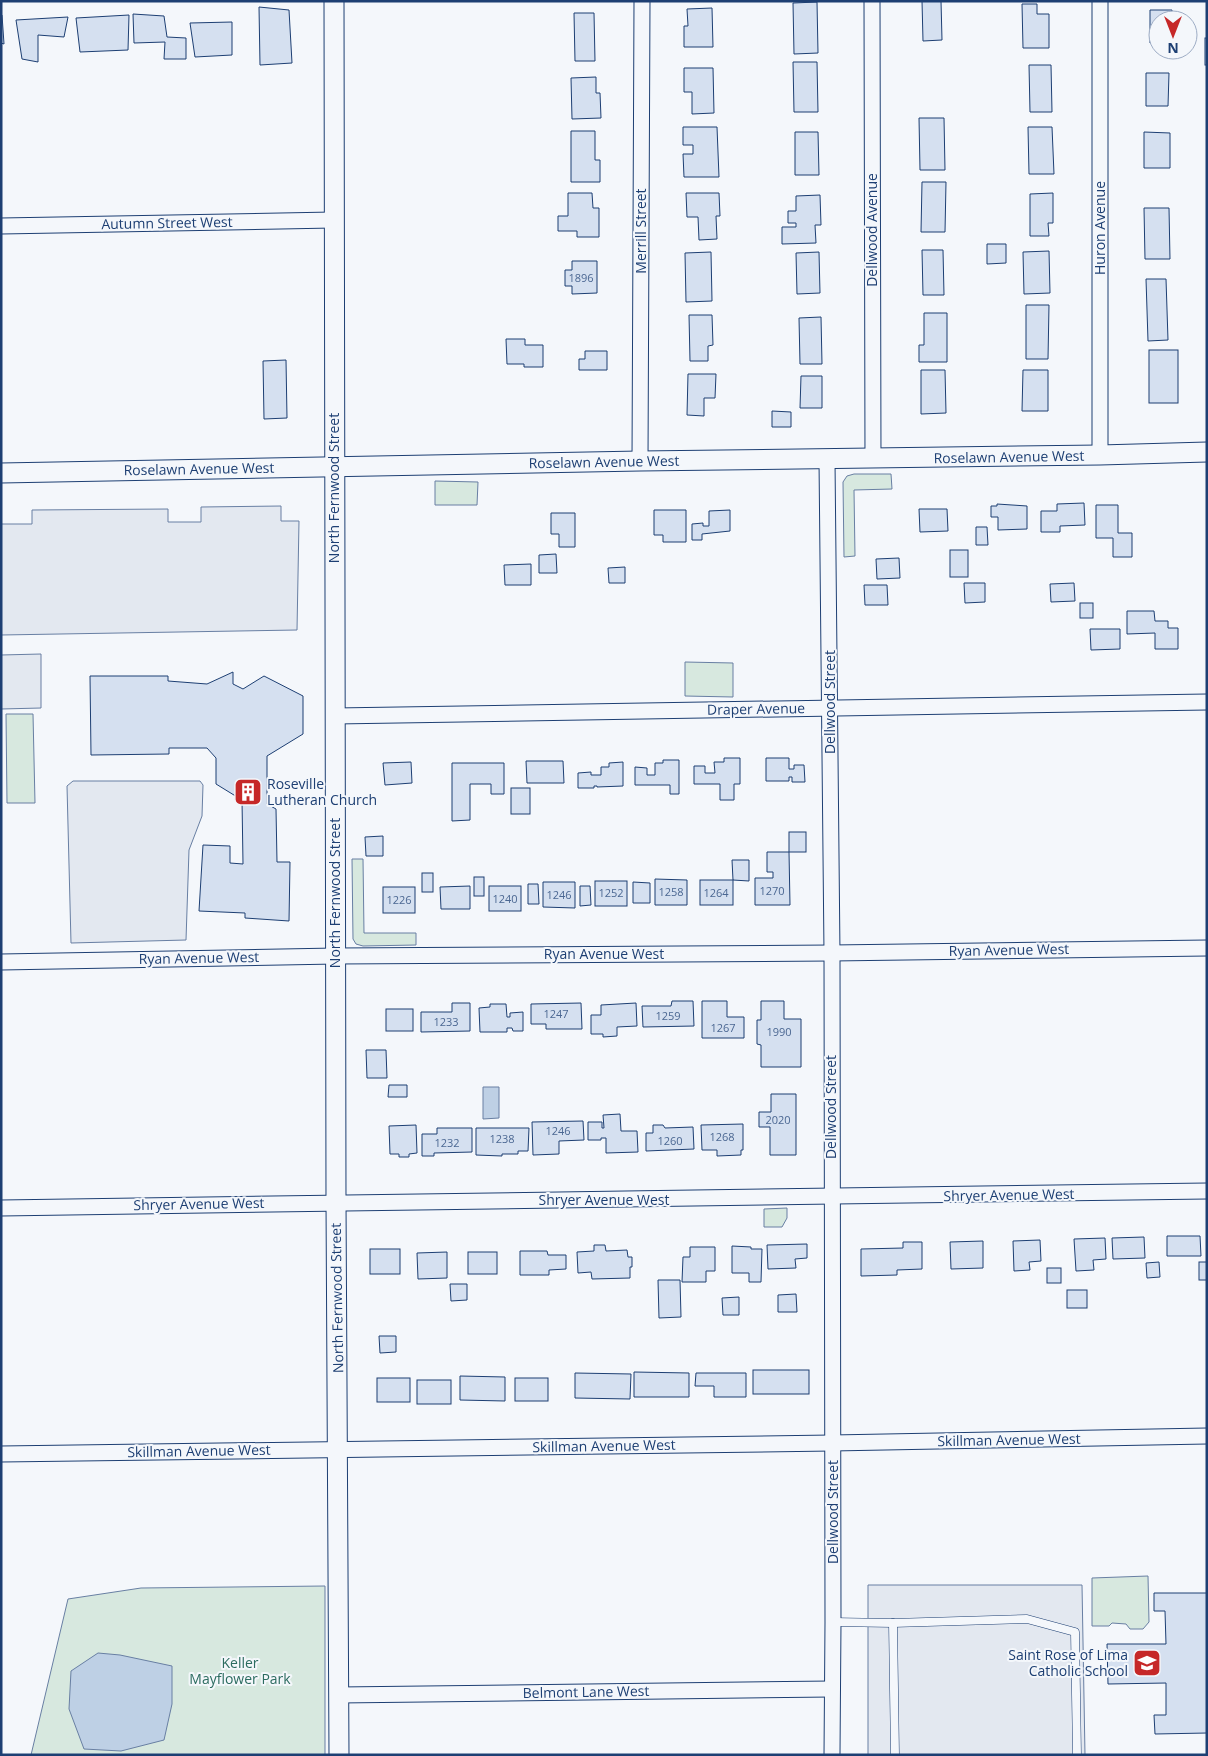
<svg xmlns="http://www.w3.org/2000/svg" width="1208" height="1756" font-family="'Open Sans',sans-serif">
	<rect width="100%" height="100%" fill="#f4f7fb"/>
	<!-- green -->
	<g fill="#d7e8df" stroke="#687fa3">
		<path d="M854 474H891L892 489 854 490 855 556 844 557 843 482 847 476Z"/>
		<path d="M435 481 478 482 477 505H435Z"/>
		<path d="M685 662 733 663V697L685 696Z"/>
		<path d="M6 714H33L35 803H7Z"/>
		<path d="M352 859H363L364 933H416V945L363 946 356 944 353 939Z"/>
		<path d="M787 1208V1218L782 1227H764V1209Z"/>
		<path d="M1148 1576 1149 1622 1143 1629H1130L1126 1624 1112 1623 1109 1626H1092V1578Z"/>
		<path d="M325 1586V1755H31L68 1599 141 1588Z"/>
	</g>
	<!-- parking -->
	<g fill="#e3e8f0" stroke="#687fa3">
		<path d="M281 506V521H299L297 630 1 635V524H32V510L168 509V522H201V507Z"/>
		<path d="M41 654V708L1 709V655Z"/>
		<path d="M73 781H200L203 785 202 816 189 850 186 940 71 943 67 786Z"/>
		<path d="M868 1585H1082L1085 1755H868Z"/>
	</g>
	<!-- water -->
	<g fill="#bed0e5" stroke="#687fa3">
		<path d="M483 1087H499V1118L483 1119Z"/>
		<path d="M98 1653 120 1655 172 1666V1704L164 1740 121 1751 84 1749 69 1709 71 1671Z"/>
	</g>
	<!-- building -->
	<g fill="#d5e0f0" stroke="#1d3f73">
		<path d="M922 1H941L942 40 923 41Z"/>
		<path d="M817 2 818 53 794 54 793 3Z"/>
		<path d="M1022 4H1037V14H1049V48H1023Z"/>
		<path d="M259 7 289 10 292 63 260 65Z"/>
		<path d="M712 8 713 47H684V26H688L687 9Z"/>
		<path d="M1150 10H1172V20H1158V43H1150Z"/>
		<path d="M574 13H594L595 61H575Z"/>
		<path d="M133 14 164 16 167 37 186 38V59H164L165 42 134 43Z"/>
		<path d="M1 15H2L4 44 1 43Z"/>
		<path d="M129 15 128 50 80 52 76 18Z"/>
		<path d="M68 17 64 37 38 35V62L22 59 16 20Z"/>
		<path d="M232 22V55L195 57 190 23Z"/>
		<rect x="1205" y="38" width="2" height="27"/>
		<path d="M793 62H817L818 112H794Z"/>
		<path d="M1029 65H1051L1052 112H1030Z"/>
		<path d="M684 68H713L714 113 692 114V92H684Z"/>
		<path d="M1146 73H1169L1168 106H1146Z"/>
		<path d="M596 77V93H600L601 118 572 119 571 78Z"/>
		<path d="M919 118H944L945 170H920Z"/>
		<path d="M683 127H717L719 177H684L683 154H693V145H683Z"/>
		<path d="M1028 127H1052L1054 174H1029Z"/>
		<path d="M571 131H595V160H600V182H571Z"/>
		<path d="M795 132H818L819 175H795Z"/>
		<path d="M1144 132 1170 133V168H1144Z"/>
		<path d="M922 182H946L945 232H921Z"/>
		<path d="M568 193H592L593 208H599V237H577V231H558V216H568Z"/>
		<path d="M686 193H719L720 216H716L717 239 699 240 698 217H687Z"/>
		<path d="M1053 193V223H1048L1049 236H1030V194Z"/>
		<path d="M820 195 821 225H815L816 243 782 244V227H796V223H788V211H796V196Z"/>
		<path d="M1144 208H1169L1170 259H1145Z"/>
		<path d="M987 244H1006V263L987 264Z"/>
		<path d="M922 250H943L944 295H923Z"/>
		<path d="M1049 251 1050 293 1024 294 1023 252Z"/>
		<path d="M711 252 712 301 686 302 685 253Z"/>
		<path d="M819 252 820 293 797 294 796 253Z"/>
		<path d="M572 261H597V293L572 294V286H565V270H572Z"/>
		<path d="M1146 279H1166L1168 340 1148 341Z"/>
		<path d="M1026 305H1049L1048 359H1026Z"/>
		<path d="M924 313H947V362H919V345H924Z"/>
		<path d="M689 315H712L713 345 708 346V361H690Z"/>
		<path d="M821 317 822 364H800L799 318Z"/>
		<path d="M506 339H525V345H543V367H524V364H507Z"/>
		<rect x="1149" y="350" width="29" height="53"/>
		<path d="M585 351H607V370H579V359H585Z"/>
		<path d="M286 360 287 418 264 419 263 361Z"/>
		<path d="M921 370H945L946 413 921 414Z"/>
		<path d="M1023 370H1048V411H1022Z"/>
		<path d="M688 374H716L715 398H704V416L687 415Z"/>
		<path d="M801 376H822V408H800Z"/>
		<path d="M772 411 791 412V427H772Z"/>
		<path d="M1084 503 1085 525 1060 526V532H1041V511H1057V504Z"/>
		<path d="M997 504 1027 506V529L998 530V517H991V506H997Z"/>
		<path d="M1096 505H1118V533H1132V557H1113V538H1096Z"/>
		<path d="M919 509H947L948 531 920 532Z"/>
		<path d="M654 510H686V542H663V535H654Z"/>
		<path d="M730 510V531L702 534V540H692V524L703 523V526H709V511Z"/>
		<path d="M551 513H575V547H559V534H551Z"/>
		<path d="M976 527H987L988 545H976Z"/>
		<rect x="950" y="550" width="18" height="27"/>
		<path d="M556 554 557 573H539V555Z"/>
		<path d="M899 558 900 578 877 579 876 559Z"/>
		<path d="M531 564V585H505L504 565Z"/>
		<path d="M625 567V583H609L608 568Z"/>
		<path d="M964 583H985V602L965 603Z"/>
		<path d="M1074 583 1075 601 1051 602 1050 584Z"/>
		<path d="M864 585H887L888 605H865Z"/>
		<rect x="1080" y="603" width="13" height="15"/>
		<path d="M1127 611H1154L1155 621H1168V628H1178V649H1155V633L1127 634Z"/>
		<path d="M1090 629H1120V649L1091 650Z"/>
		<path d="M233 672V684L243 689 264 676 303 696V734L267 756V804L276 809 277 862H290L289 921 245 918V913L199 911 203 845 230 846V863L243 864 242 800 216 784V758L207 748H169V754L91 755 90 676H168V681L207 684Z"/>
		<path d="M724 758H740V784H734V800H720V784H694V766H705V773H715L714 762H724Z"/>
		<path d="M766 758H789V769H794V765H804L805 782H792V777H789V781H766Z"/>
		<path d="M663 760H679V794H670V785H635V767L647 768V775H655V763H663Z"/>
		<path d="M526 761H563L564 783H527Z"/>
		<path d="M411 762 412 783 385 785 383 763Z"/>
		<path d="M623 762V786L597 787V786H594V788H578V773L591 772V775H601V767H609V763Z"/>
		<path d="M452 763H504V794H491V784H470V820L452 821Z"/>
		<rect x="511" y="788" width="19" height="26"/>
		<rect x="789" y="832" width="17" height="20"/>
		<path d="M383 836V856H366L365 837Z"/>
		<path d="M767 852H789L790 905H755V878H773V872H767Z"/>
		<path d="M732 860H749V881L733 880Z"/>
		<rect x="422" y="873" width="11" height="19"/>
		<rect x="474" y="877" width="10" height="19"/>
		<path d="M655 879 687 880V905H655Z"/>
		<rect x="700" y="880" width="33" height="25"/>
		<rect x="595" y="881" width="32" height="25"/>
		<path d="M543 882H575V908L543 907Z"/>
		<path d="M633 882 650 883V903H633Z"/>
		<path d="M528 884H538L539 904H528Z"/>
		<path d="M470 886V909H441L440 887Z"/>
		<rect x="489" y="886" width="32" height="25"/>
		<path d="M580 886H590L591 905 580 906Z"/>
		<rect x="383" y="887" width="32" height="26"/>
		<path d="M672 1001H693L694 1026 643 1027 642 1006H671Z"/>
		<path d="M702 1001H727V1017H744V1038H702Z"/>
		<path d="M761 1001H784V1019H801V1067H761V1045L757 1044V1020H761Z"/>
		<path d="M452 1003H470V1031L421 1032V1012H452Z"/>
		<path d="M581 1003 582 1029H546V1024H531V1004Z"/>
		<path d="M636 1003 637 1026 617 1027V1036L603 1037V1034H591V1015H601V1005Z"/>
		<path d="M490 1004H506L507 1017H510V1013L523 1012V1031H513L512 1028H507V1032H480L479 1008 490 1007Z"/>
		<rect x="386" y="1009" width="27" height="22"/>
		<path d="M366 1050H386L387 1078H367Z"/>
		<path d="M389 1085H407V1097H388Z"/>
		<path d="M771 1094H796V1155H770V1127H759V1112H771Z"/>
		<path d="M620 1114 621 1131H637L638 1152 606 1153V1138H601V1140H588V1122H602V1128H604L603 1115Z"/>
		<path d="M583 1121 584 1140 559 1141V1154L533 1155 532 1122Z"/>
		<path d="M743 1124V1150H741V1155L717 1156V1150H702L701 1125Z"/>
		<path d="M416 1125 417 1153 409 1154V1157H399V1154H390L389 1126Z"/>
		<path d="M653 1125H663L665 1128 693 1127 694 1149 646 1151V1133H653Z"/>
		<path d="M437 1128H472V1152L434 1153V1156H422V1134H437Z"/>
		<path d="M476 1128H529L528 1151H518V1154H502V1156L476 1155Z"/>
		<path d="M1167 1236H1200L1201 1256H1167Z"/>
		<path d="M1144 1237 1145 1258 1113 1259 1112 1238Z"/>
		<path d="M1105 1238 1106 1259 1093 1260 1094 1270 1076 1271 1074 1239Z"/>
		<path d="M1040 1240 1041 1261 1029 1262 1030 1270 1014 1271 1013 1241Z"/>
		<path d="M983 1241V1268L951 1269 950 1242Z"/>
		<path d="M903 1242H922V1269L897 1270V1275L861 1276V1249L903 1248Z"/>
		<path d="M807 1244V1258L795 1259 796 1268 768 1269 767 1245Z"/>
		<path d="M594 1245H605L606 1251 627 1250 628 1257H632V1267H630V1278L592 1279 591 1272 578 1273 577 1252 594 1251Z"/>
		<path d="M732 1246 751 1247V1249H762L761 1282H749V1273H732Z"/>
		<path d="M690 1247H715V1271H706V1282H682L683 1257H690Z"/>
		<rect x="370" y="1249" width="30" height="25"/>
		<path d="M520 1251H547L548 1255H566V1269L549 1270V1275H520Z"/>
		<path d="M447 1252V1278L418 1279 417 1253Z"/>
		<rect x="468" y="1252" width="29" height="22"/>
		<path d="M1159 1262 1160 1277 1147 1278 1146 1263Z"/>
		<rect x="1199" y="1262" width="8" height="18"/>
		<rect x="1047" y="1268" width="14" height="15"/>
		<path d="M658 1280H680L681 1317 659 1318Z"/>
		<path d="M450 1284H467V1300L451 1301Z"/>
		<rect x="1067" y="1290" width="20" height="18"/>
		<path d="M796 1294 797 1312H778V1295Z"/>
		<path d="M739 1297V1315H723L722 1298Z"/>
		<path d="M379 1336H396V1352L380 1353Z"/>
		<rect x="753" y="1370" width="56" height="24"/>
		<path d="M634 1372 689 1373V1397H634Z"/>
		<path d="M575 1373 631 1374 630 1399 575 1398Z"/>
		<path d="M696 1373H746V1397H714V1386H695Z"/>
		<path d="M460 1376 505 1377V1401L460 1400Z"/>
		<rect x="377" y="1378" width="33" height="24"/>
		<rect x="515" y="1378" width="33" height="23"/>
		<rect x="417" y="1380" width="34" height="24"/>
		<path d="M1154 1593H1207V1733L1155 1734 1154 1715H1166V1683L1108 1684 1107 1644H1166L1165 1611H1154Z"/>
	</g>
	<g fill="none" stroke-linecap="round" stroke-linejoin="round">
		<defs>
			<g id="service">
				<path d="M833 1622 893 1623 1027 1619 1075 1632 1077 1755"/>
				<path d="M893 1623 895 1755"/>
			</g>
			<g id="minor">
				<path d="M872 1 873 459"/>
				<path d="M1 226 333 220"/>
				<path d="M1100 455V1"/>
				<path d="M827 460 832 953 833 1622 832 1755"/>
				<path d="M640 461 642 1"/>
				<path d="M335 716 1207 702"/>
				<path d="M1 962 336 956 832 953 1207 948"/>
				<path d="M1 1208C403 1200 805 1198 1207 1191"/>
				<path d="M1 1454 832 1443 1207 1436"/>
				<path d="M339 1695 832 1689"/>
			</g>
			<g id="tertiary">
				<path d="M334 1 336 1201 339 1755"/>
				<path d="M1 473 640 461 1100 455 1207 452"/>
			</g>
		</defs>
		<!-- service casing -->
		<use href="#service" stroke="#1d3f73" stroke-width="9"/>
		<!-- minor casing -->
		<use href="#minor" stroke="#1d3f73" stroke-width="17"/>
		<!-- tertiary casing -->
		<use href="#tertiary" stroke="#1d3f73" stroke-width="21"/>
		<!-- service -->
		<use href="#service" stroke="#f4f7fb" stroke-width="8"/>
		<!-- minor -->
		<use href="#minor" stroke="#f4f7fb" stroke-width="15"/>
		<!-- tertiary -->
		<use href="#tertiary" stroke="#f4f7fb" stroke-width="19"/>
	</g>
	<!-- icons -->
	<defs>
		<symbol id="building-square" viewBox="-11 -11 22 22"><rect x="-9" y="-9" width="18" height="18" rx="4" fill="#c62828" stroke="#f4f7fb"/><path d="M-4-6H4V6H1V3H-1V6H-4ZM-2.5-4.3h1.7v1.8h-1.7ZM.8-4.3h1.7v1.8H.8ZM-2.5-1h1.7V.8h-1.7ZM.8-1h1.7V.8H.8Z" fill="#fff"/></symbol>
		<symbol id="school-square" viewBox="-11 -11 22 22"><rect x="-9" y="-9" width="18" height="18" rx="4" fill="#c62828" stroke="#f4f7fb"/><path d="M0-5L7-2L0 1L-7-2ZM-4 1L0 2.5L4 1V4Q0 6-4 4Z" fill="#fff"/></symbol>
	</defs>
	<g fill-rule="evenodd">
		<use href="#building-square" x="232" y="776" width="32" height="32"/>
		<use href="#school-square" x="1131" y="1647" width="32" height="32"/>
	</g>
	<g text-anchor="middle" stroke-width="4" stroke-linejoin="round" paint-order="stroke">
		<!-- number labels -->
		<g font-size="11" fill="#4b6792">
			<text x="581" y="282">1896</text>
			<text x="772" y="895">1270</text>
			<text x="671" y="896">1258</text>
			<text x="611" y="897">1252</text>
			<text x="716" y="897">1264</text>
			<text x="559" y="899">1246</text>
			<text x="505" y="903">1240</text>
			<text x="399" y="904">1226</text>
			<text x="556" y="1018">1247</text>
			<text x="668" y="1020">1259</text>
			<text x="446" y="1026">1233</text>
			<text x="723" y="1032">1267</text>
			<text x="779" y="1036">1990</text>
			<text x="778" y="1124">2020</text>
			<text x="558" y="1135">1246</text>
			<text x="722" y="1141">1268</text>
			<text x="502" y="1143">1238</text>
			<text x="670" y="1145">1260</text>
			<text x="447" y="1147">1232</text>
		</g>
		<!-- street labels -->
		<g font-size="14" fill="#1d3f73" stroke="#f4f7fb">
			<text transform="translate(167 223) rotate(-1)" y="5">Autumn Street West</text>
			<text transform="translate(1100 228) rotate(-90)" y="5">Huron Avenue</text>
			<text transform="translate(872 230) rotate(-90)" y="5">Dellwood Avenue</text>
			<text transform="translate(641 231) rotate(-90)" y="5">Merrill Street</text>
			<text transform="translate(1009 457) rotate(-1)" y="5">Roselawn Avenue West</text>
			<text transform="translate(604 462) rotate(-1)" y="5">Roselawn Avenue West</text>
			<text transform="translate(199 469) rotate(-1)" y="5">Roselawn Avenue West</text>
			<text transform="translate(334 488) rotate(-90)" y="5">North Fernwood Street</text>
			<text transform="translate(830 702) rotate(-90)" y="5">Dellwood Street</text>
			<text transform="translate(756 709) rotate(-1)" y="5">Draper Avenue</text>
			<text transform="translate(335 893) rotate(-90)" y="5">North Fernwood Street</text>
			<text transform="translate(1009 950) rotate(-1)" y="5">Ryan Avenue West</text>
			<text x="604" y="959">Ryan Avenue West</text>
			<text transform="translate(199 958) rotate(-1)" y="5">Ryan Avenue West</text>
			<text transform="translate(831 1107) rotate(-90)" y="5">Dellwood Street</text>
			<text transform="translate(1009 1195) rotate(-1)" y="5">Shryer Avenue West</text>
			<text x="604" y="1205">Shryer Avenue West</text>
			<text transform="translate(199 1204) rotate(-1)" y="5">Shryer Avenue West</text>
			<text transform="translate(337 1298) rotate(-91)" y="5">North Fernwood Street</text>
			<text transform="translate(1009 1440) rotate(-1)" y="5">Skillman Avenue West</text>
			<text transform="translate(604 1446) rotate(-1)" y="5">Skillman Avenue West</text>
			<text transform="translate(199 1451) rotate(-1)" y="5">Skillman Avenue West</text>
			<text transform="translate(833 1512) rotate(-90)" y="5">Dellwood Street</text>
			<text transform="translate(586 1692) rotate(-1)" y="5">Belmont Lane West</text>
		</g>
		<!-- poi labels -->
		<g font-size="14" fill="#1d3f73" stroke="#f4f7fb" text-anchor="start">
			<text x="267" y="789">Roseville<tspan x="267" dy="16">Lutheran Church</tspan></text>
			<text x="1128" y="1660" text-anchor="end">Saint Rose of Lima<tspan x="1128" dy="16">Catholic School</tspan></text>
		</g>
		<!-- park labels -->
		<g font-size="14" fill="#2c6c60" stroke="#f4f7fb">
			<text x="240" y="1668">Keller<tspan x="240" dy="16">Mayflower Park</tspan></text>
		</g>
	</g>
	<!-- border -->
	<rect width="1208" height="1756" fill="none" stroke="#1d3f73" stroke-width="5"/>
	<!-- north arrow -->
	<g transform="translate(1173 35) rotate(180)"><circle r="24" fill="#f4f7fb" stroke="#9eadc5"/>
	<path d="M0-4L9 19L0 12L-9 19Z" fill="#c62828"/>
	<text y="-8" font-size="14" font-weight="bold" text-anchor="middle" fill="#1d3f73">N</text>
	</g>
</svg>
